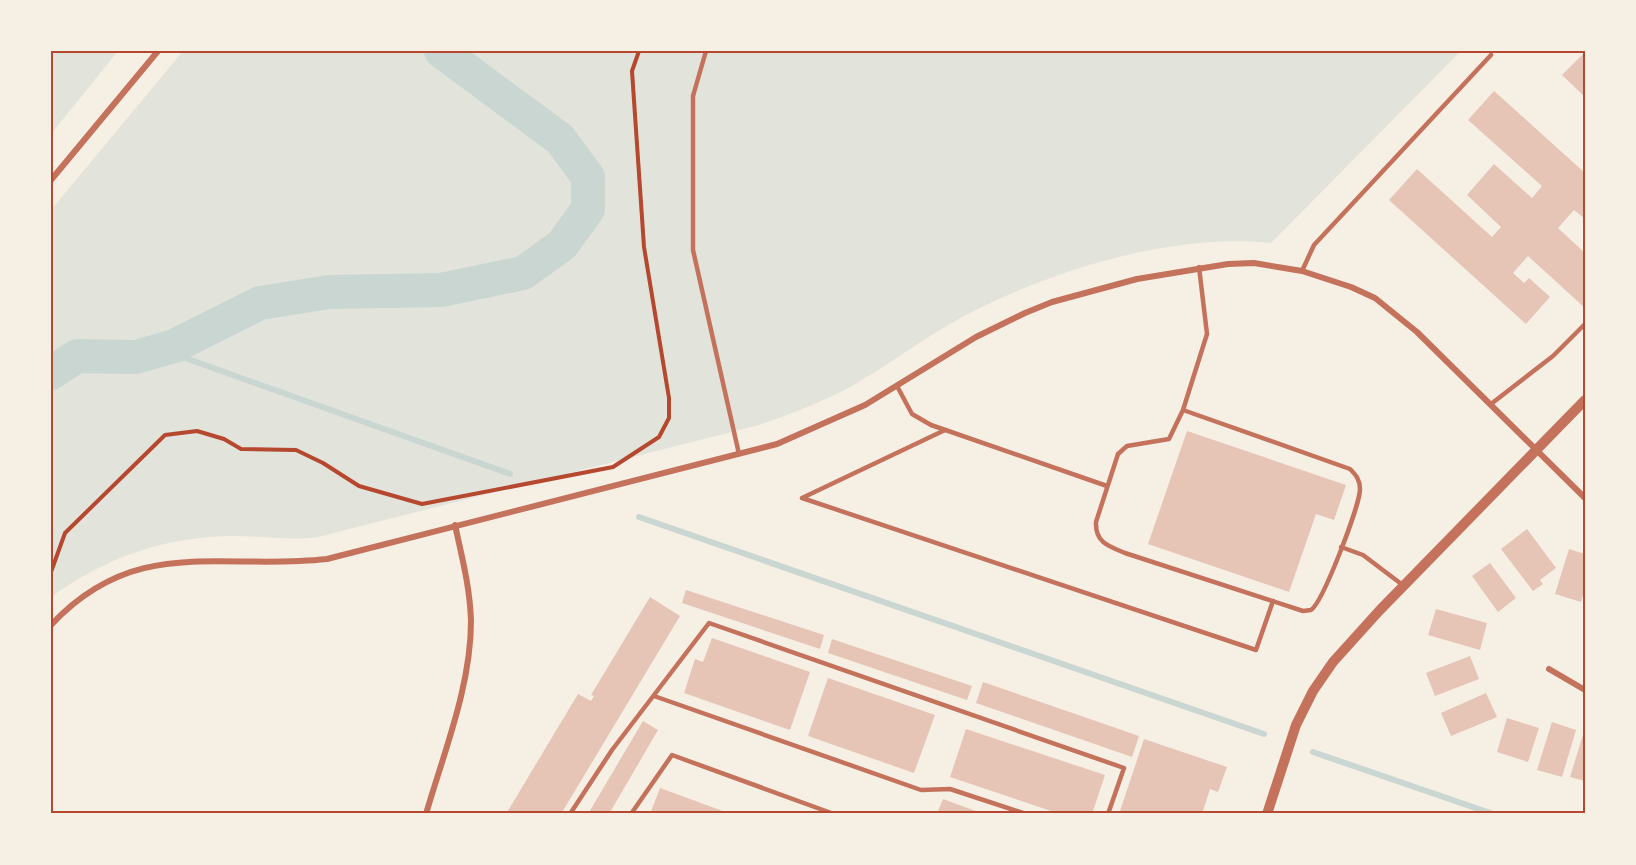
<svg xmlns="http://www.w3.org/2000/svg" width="1636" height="865" font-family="'Nunito Sans',sans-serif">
	<rect width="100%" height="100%" fill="#f6efe4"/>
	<!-- green -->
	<g fill="#e2e4dc">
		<path d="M51 51H118L51 134Z"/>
		<path d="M183 51H1461L1271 243C1171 233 1052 270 964 316 925 337 890 364 852 386 822 402 791 414 759 425L318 537C290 541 263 536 235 536 167 536 106 557 51 597V210Z"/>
	</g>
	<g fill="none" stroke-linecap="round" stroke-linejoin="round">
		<!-- stream -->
		<g stroke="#c9d6d2" stroke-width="6">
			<path d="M155 351 185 358 510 474"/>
			<path d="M639 517 1264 734"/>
			<path d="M1313 752 1493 814"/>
		</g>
		<!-- river -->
		<path stroke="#c9d6d2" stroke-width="34" d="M51 373 77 356 136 357 174 346 260 303 329 292 441 290 523 273 562 245 588 209V177L560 139 441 51"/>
	</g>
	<!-- building -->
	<g fill="#e6c5b7">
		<path d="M1585 52V97L1562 75Z"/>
		<path d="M1494 91 1585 173V219L1574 210 1558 228 1585 253V308L1528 256 1513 273 1524 283 1529 278 1550 297 1526 324 1389 200 1417 169 1492 237 1501 227 1467 195 1494 164 1532 198 1542 186 1468 120Z"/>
		<path d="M1187 431 1346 485 1334 520 1316 514 1289 592 1148 544Z"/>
		<path d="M1527 529 1556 568 1540 580 1543 584 1533 591 1501 549Z"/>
		<path d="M1569 549 1585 554V588L1581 602 1555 594Z"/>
		<path d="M1490 563 1516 598 1498 612 1472 576Z"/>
		<path d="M686 590 824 635 820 649 682 603Z"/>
		<path d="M650 597 680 616 561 814H506L578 694 591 701 594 696 591 695Z"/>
		<path d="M1436 609 1487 623 1480 650 1428 635Z"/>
		<path d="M712 638 810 672 790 730 684 693 695 659 703 662Z"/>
		<path d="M832 639 972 686 967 700 828 653Z"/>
		<path d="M1470 656 1479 679 1435 696 1426 673Z"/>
		<path d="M828 678 935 715 914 773 808 736Z"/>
		<path d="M983 682 1139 736 1132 757 976 703Z"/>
		<path d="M1486 693 1497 717 1451 736 1441 713Z"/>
		<path d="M1507 718 1539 728 1528 762 1497 752Z"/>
		<path d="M643 721 658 730 609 814H588Z"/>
		<path d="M1552 722 1576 730 1562 777 1537 770Z"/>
		<path d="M1585 728V781L1570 777Z"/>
		<path d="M966 729 1105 775 1092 814H1060L950 777Z"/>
		<path d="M1144 739 1227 767 1218 792 1210 789 1202 814H1119Z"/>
		<path d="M660 788 731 814H650Z"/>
		<path d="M943 799 984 814H937Z"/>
	</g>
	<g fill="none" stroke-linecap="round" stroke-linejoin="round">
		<!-- path -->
		<path stroke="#b5482f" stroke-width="4" d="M51 572 65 533 165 435 197 431 224 439 241 449 296 450 323 463 359 486 422 504 613 467 659 437 669 418V398L644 247 632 71 639 51"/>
		<!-- service -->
		<g stroke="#c5725c" stroke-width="4.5">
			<path d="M706 51 693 96V250L739 454"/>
			<path d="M1302 271 1314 245 1491 55"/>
			<path d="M897 386 912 414 931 425 1107 486"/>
			<path d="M1491 404 1553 356 1585 324"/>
			<path d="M1183 410 1169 439 1127 446 1118 454 1096 522C1095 542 1108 546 1125 553L1303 611 1311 610C1323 602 1360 505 1360 489 1360 480 1356 475 1350 469L1183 410 1207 334 1199 267"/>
			<path d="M945 430 802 498 1256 650 1273 601"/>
			<path d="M1341 547 1363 555 1404 586"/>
			<path d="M654 696 921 790 950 789 1026 814"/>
			<path d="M570 814 612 750 709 623 1124 768 1108 814"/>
			<path d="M631 814 672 755 834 814"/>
		</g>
		<!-- minor -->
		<g stroke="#c5725c" stroke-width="6">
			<path d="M51 180 158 51"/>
			<path d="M51 625C136 534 221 571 327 559L777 444 865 405 976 337 1025 313 1052 302 1137 279 1228 264 1254 263 1302 271 1351 287 1375 298 1417 332 1585 498"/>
			<path d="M1549 669 1585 690"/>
			<path d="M426 814C444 752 471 686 471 621 470 588 462 557 455 525"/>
		</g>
		<!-- tertiary -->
		<path stroke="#c5725c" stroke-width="10" d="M1267 814 1296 725 1313 691 1333 662 1379 611 1585 400"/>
	</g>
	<!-- border -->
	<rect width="1636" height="865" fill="none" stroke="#f6efe4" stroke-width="105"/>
	<rect x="52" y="52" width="1532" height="760" fill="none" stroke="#b5482f" stroke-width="2"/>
</svg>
